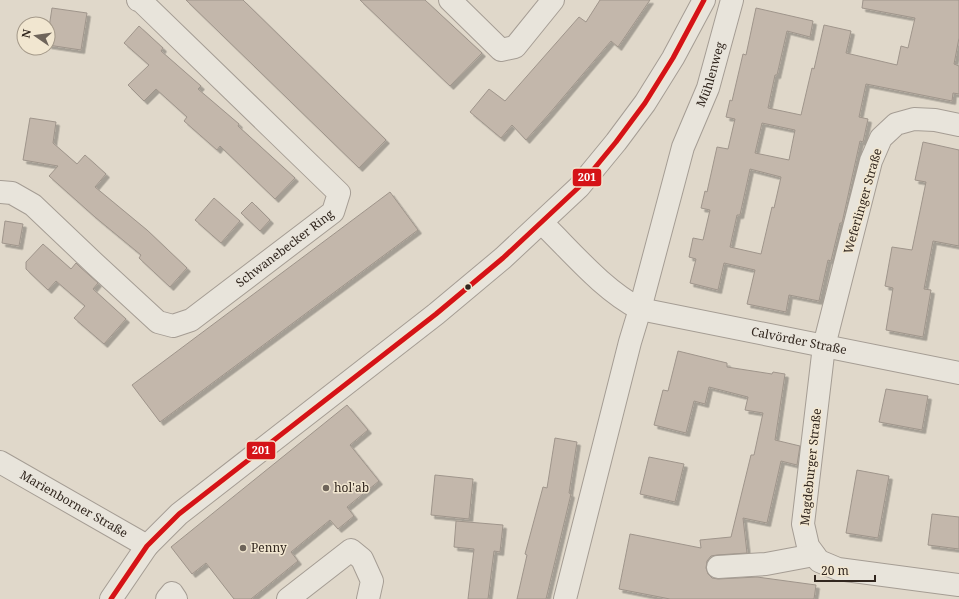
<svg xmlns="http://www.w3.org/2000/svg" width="959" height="599" font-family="'Noto Serif',serif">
	<defs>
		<filter id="shadow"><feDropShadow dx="3.5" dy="3.5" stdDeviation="0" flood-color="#0004"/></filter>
	</defs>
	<rect width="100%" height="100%" fill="#e0d8ca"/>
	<!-- building -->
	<g fill="#c3b7ab" stroke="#9f958b" fill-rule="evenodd" filter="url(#shadow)">
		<path d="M186 0H243L386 140 359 168Z"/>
		<path d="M360 0H425L482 53 450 86Z"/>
		<path d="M600 0H650L618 47 611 41 549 114 526 140 512 125 501 138 470 112 489 89 505 101 579 17 586 22Z"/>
		<path d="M863 0H959V38L954 64 959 66V94L953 93 952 101 866 84 859 117 868 119 863 142 860 141 842 223H840L831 261 828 260 819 301 789 295 786 312 747 304 755 270 724 263 718 290 690 283 696 259 689 257 693 238 703 240 710 210 701 208 705 191 707 192 717 147 728 149 735 119 726 117 730 100 732 101 743 54 746 55 756 8 813 21 810 37 787 31 777 75H775L768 108 801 115 812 68 814 69 824 25 851 31 846 53 897 65 901 46 908 48 915 18 862 8ZM762 123 795 130 789 160 755 153ZM750 169 781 177 774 208 772 207 761 254 730 247 737 215H740Z"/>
		<path d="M52 8 87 13 81 50 48 45V34Z"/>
		<path d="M139 26 163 48 161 51 201 86 198 89 239 124 238 126 295 178 275 199 220 146 217 150 184 121 187 117 156 89 144 101 128 85 149 65 124 43Z"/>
		<path d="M30 118 56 122 53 143 77 164 85 155 106 174 95 187 147 230 187 268 170 287 139 258 141 255 95 217 49 176 58 166 23 160Z"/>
		<path d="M923 142 959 150V246L933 241 924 289 931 290 923 337 886 330 893 288 885 286 892 247 912 250 926 182 915 180Z"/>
		<path d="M390 192 418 230 160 422 132 385Z"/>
		<path d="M214 198 240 221 221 243 195 220Z"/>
		<path d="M252 202 270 220 260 231 241 213Z"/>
		<path d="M5 221 23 224 19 246 2 243Z"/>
		<path d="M43 244 71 269 76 263 80 267 98 283 93 289 126 319 104 344 74 318 85 306 56 281 48 290 26 269V262Z"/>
		<path d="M678 351 727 363V367L772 374 773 372 785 374 775 440 800 446 797 465 781 461 767 523 743 518 747 553 717 555 711 556 707 561 706 568 708 574 712 578 718 579 757 577 816 585 814 599H670L619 589 630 534 701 548 700 540 731 537 751 455H754L763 413 745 410 748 397 709 387 705 404 694 401 686 433 654 425 663 390 668 391Z"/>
		<path d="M886 389 928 396 922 430 879 422Z"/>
		<path d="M347 405 368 430 350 445 379 481 347 507 354 516 338 529 330 520 291 552 298 561 251 599H234L206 563 192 574 171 547Z"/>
		<path d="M555 438 577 442 569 493 571 494 546 599H517L527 555 525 554 543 487 547 488Z"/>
		<path d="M649 457 684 464 675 502 640 494Z"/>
		<path d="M857 470 889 476 878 538 846 533Z"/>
		<path d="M435 475 473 479 469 519 431 515Z"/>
		<path d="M932 514 959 517V549L928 545Z"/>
		<path d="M456 521 503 525 500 552 494 551 488 599H468L474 549 454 547Z"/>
	</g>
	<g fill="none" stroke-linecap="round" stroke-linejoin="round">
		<defs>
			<g id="minor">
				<path d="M450 0 501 50 515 47 553 0"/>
				<path d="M959 125 935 120 914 119 896 124 881 138 871 161 824 346 803 524 808 546 819 561 838 569 959 585"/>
				<path id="s1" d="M0 192 12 193 33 205 94 263 158 322 173 326 191 320 333 212 339 193 141 1 138 0"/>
				<path id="s2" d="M542 223C572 252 603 290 640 309L959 373"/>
				<path id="s3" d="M0 462 147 546"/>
				<path d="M718 567 766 564 814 555"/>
				<path d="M111 599 147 546 179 514 436 314 503 258 579 187 616 142 645 103 673 58 704 0"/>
				<path d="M167 599 172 593 176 599"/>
				<path d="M288 599 351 550 362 559 372 581 368 599"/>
				<path id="s4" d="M565 599 630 342 640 309 683 147 708 88 732 0"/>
			</g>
		</defs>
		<!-- minor casing -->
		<use href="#minor" stroke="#a59d94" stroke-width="24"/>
		<!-- minor -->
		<use href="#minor" stroke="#e8e4db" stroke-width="22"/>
		<defs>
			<path id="bus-1" d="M111 599 147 546 179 514 436 314 503 258 579 187 616 142 645 103 673 58 704 0"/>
		</defs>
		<!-- bus-1 casing -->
		<use href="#bus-1" stroke="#f1e6d0" stroke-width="8"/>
		<!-- bus-1 -->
		<use href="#bus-1" stroke="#d51317" stroke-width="5"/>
	</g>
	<!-- markers -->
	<circle fill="#31261e" stroke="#f1e6d0" stroke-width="1.5" cx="468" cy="287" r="3.5"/>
	<g fill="#6e645a" stroke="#f1e6d0" stroke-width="1.5">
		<circle cx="326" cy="488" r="4"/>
		<circle cx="243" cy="548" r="4"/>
	</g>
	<g text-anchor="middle" stroke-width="3" stroke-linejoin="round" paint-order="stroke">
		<!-- street labels -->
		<g font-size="12" fill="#31261e" stroke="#f1e6d0">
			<text dy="4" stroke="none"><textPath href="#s4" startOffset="545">Mühlenweg</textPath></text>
			<text transform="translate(863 201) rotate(-74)" y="4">Weferlinger Straße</text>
			<text dy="4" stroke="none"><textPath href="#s1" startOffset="360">Schwanebecker Ring</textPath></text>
			<text dy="4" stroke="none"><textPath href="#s2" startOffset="293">Calvörder Straße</textPath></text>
			<text transform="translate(811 467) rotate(-84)" y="4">Magdeburger Straße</text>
			<text dy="4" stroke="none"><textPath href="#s3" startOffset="85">Marienborner Straße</textPath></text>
		</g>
		<!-- poi labels -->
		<g font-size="12" fill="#31261e" stroke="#f1e6d0" text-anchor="start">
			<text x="334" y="492">hol'ab</text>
			<text x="251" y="552">Penny</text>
		</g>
	</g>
	<g stroke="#f1e6d0" stroke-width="1.5">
		<rect x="572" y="168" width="30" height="19" rx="4" fill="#d51317"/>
		<rect x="246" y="441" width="30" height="19" rx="4" fill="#d51317"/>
	</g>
	<g font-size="11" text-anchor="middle" font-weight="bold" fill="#fff">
		<text x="587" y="181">201</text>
		<text x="261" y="454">201</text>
	</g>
	<!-- north arrow -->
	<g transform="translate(36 36) rotate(283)"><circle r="19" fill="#f1e6d0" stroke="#a49989"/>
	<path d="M0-3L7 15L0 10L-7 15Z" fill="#6e645a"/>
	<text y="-6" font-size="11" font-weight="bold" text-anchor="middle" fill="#31261e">N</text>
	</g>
	<!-- scale -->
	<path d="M815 575v6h60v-6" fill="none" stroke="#31261e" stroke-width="2"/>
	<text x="821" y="575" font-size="12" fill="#31261e" stroke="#f1e6d0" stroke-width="3" paint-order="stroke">20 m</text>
</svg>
